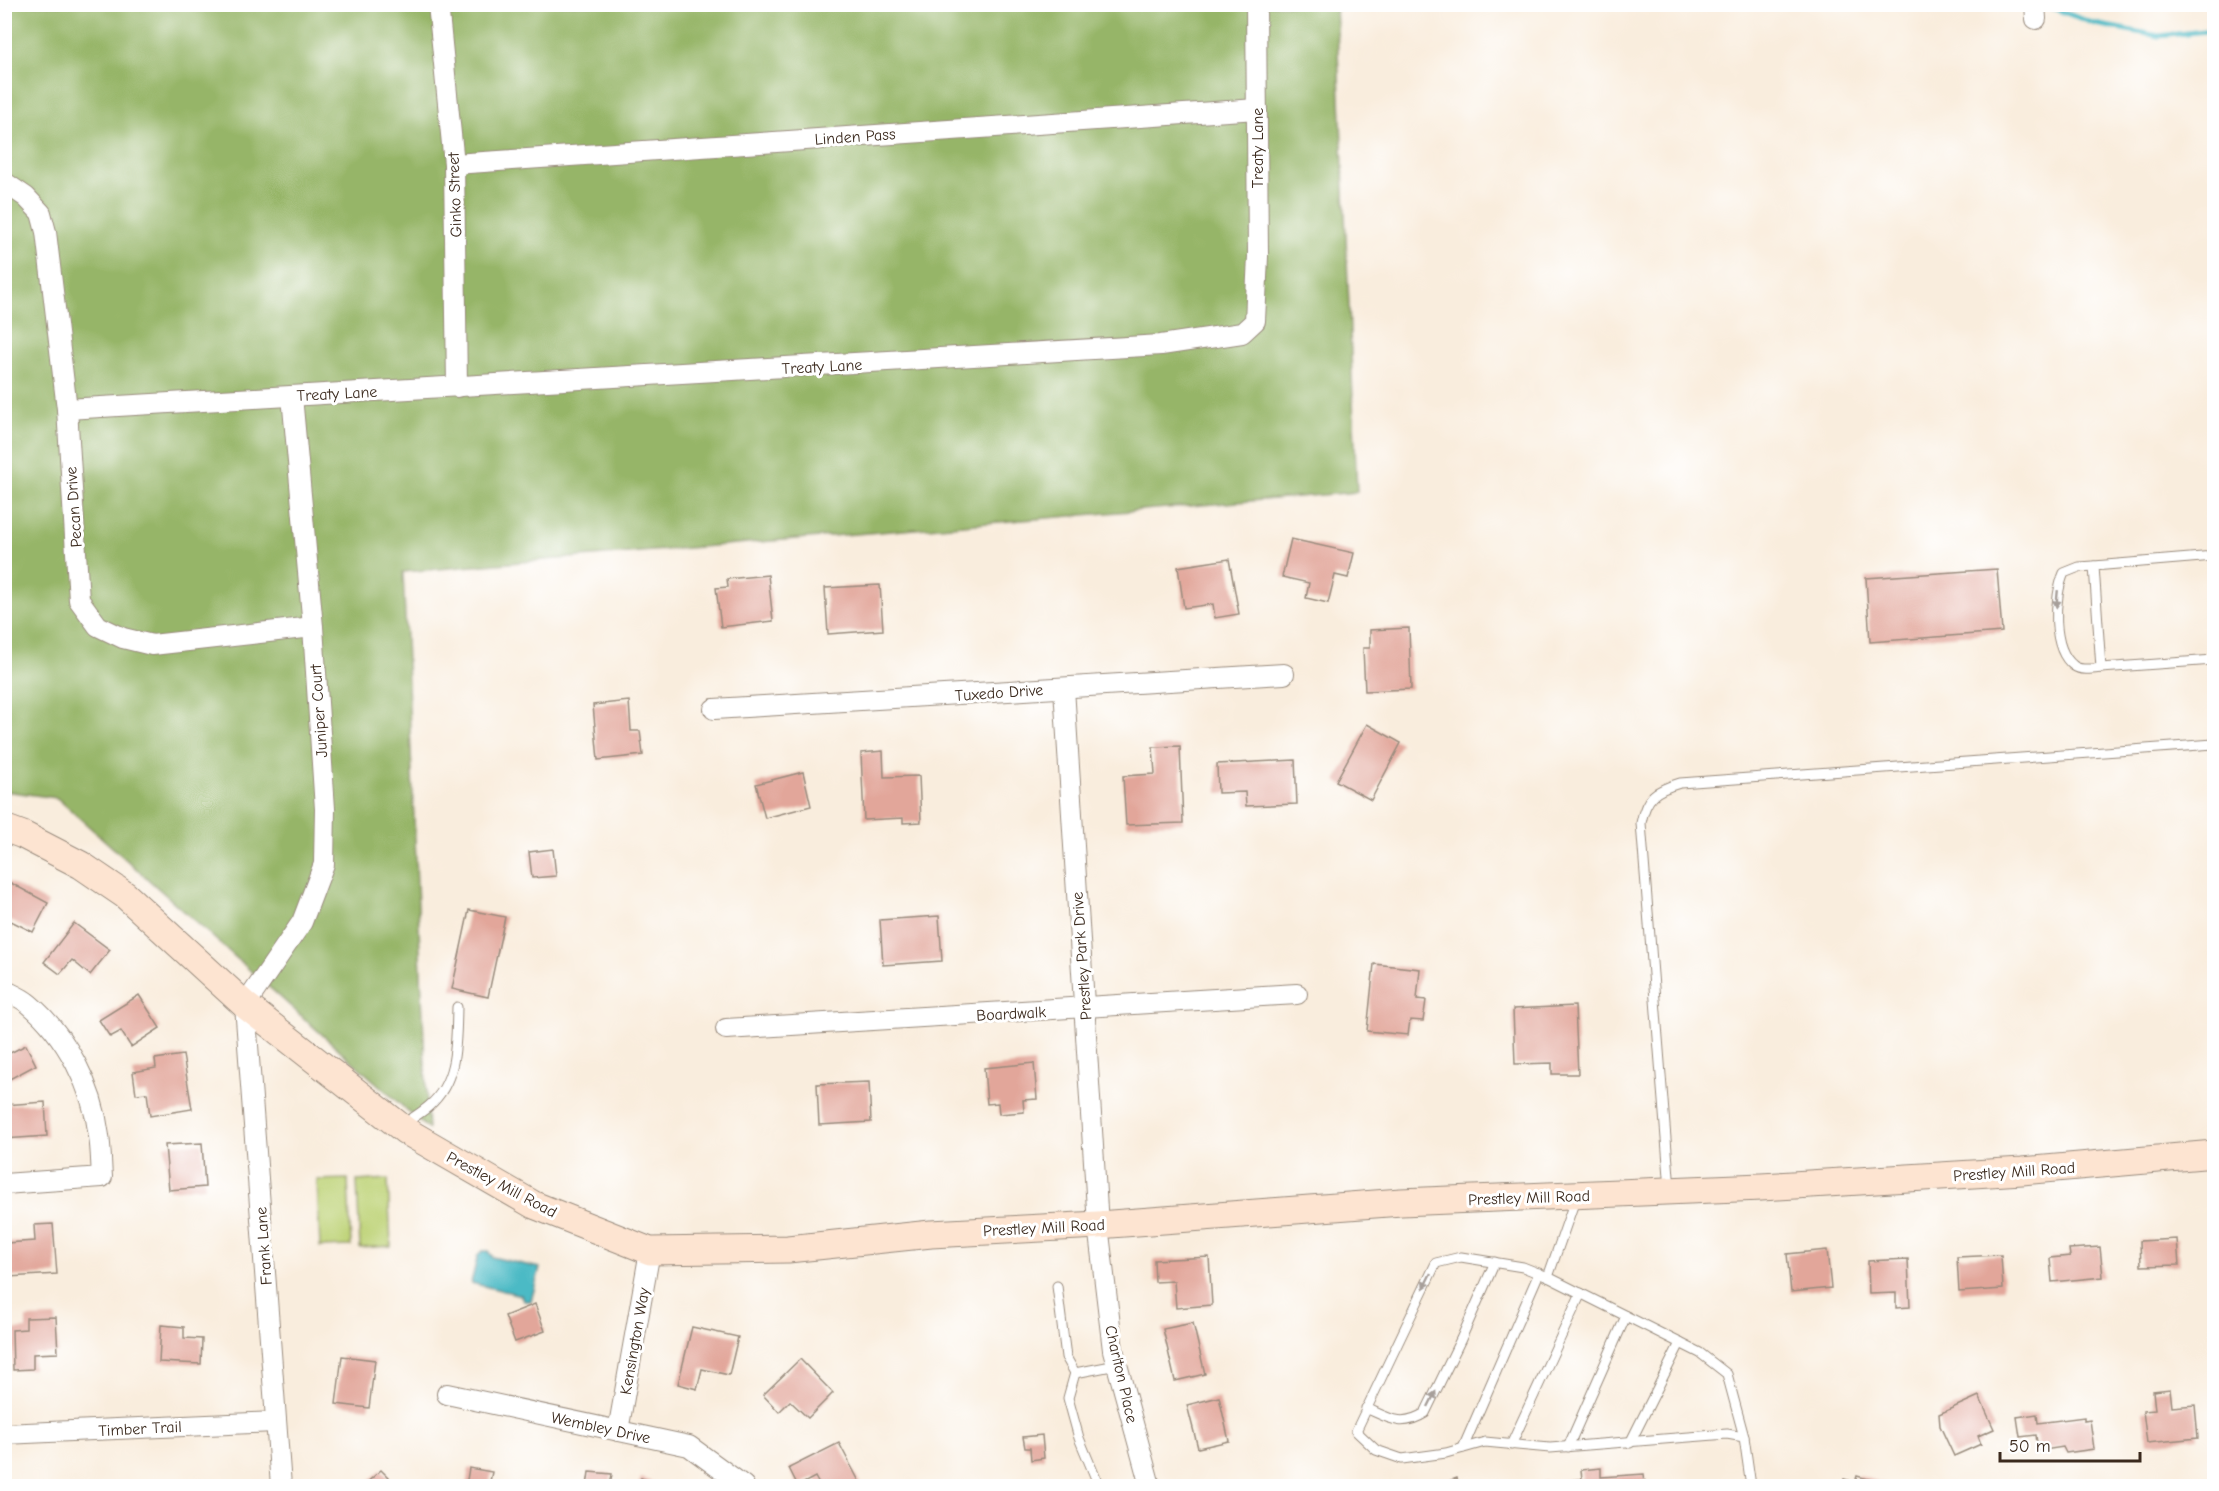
<svg xmlns="http://www.w3.org/2000/svg" width="2219" height="1491" font-family="'Comic Neue',sans-serif">
	<rect width="100%" height="100%" fill="#fff"/>
	<filter id="ink" filterUnits="userSpaceOnUse"><feTurbulence type="fractalNoise" baseFrequency=".0167" numOctaves="2"/><feDisplacementMap in="SourceGraphic" scale="12" xChannelSelector="R" yChannelSelector="G"/><feConvolveMatrix kernelMatrix="1 2 1 2 8 2 1 2 1" color-interpolation-filters="sRGB"/></filter>
	<filter id="wash" filterUnits="userSpaceOnUse"><feTurbulence type="fractalNoise" baseFrequency=".008" numOctaves="4" result="noise"/><feDisplacementMap in="SourceGraphic" scale="24" xChannelSelector="R" yChannelSelector="G"/><feGaussianBlur stdDeviation="1.35" result="paint"/><feColorMatrix in="noise" values="0 0 0 0 0 0 0 0 0 0 0 0 0 0 0 0 0 1.4 0 .05"/><feComposite in="paint" operator="in"/></filter>
	<g filter="url(#wash)">
		<rect width="100%" height="100%" fill="#f9eddd"/>
		<!-- green -->
		<g fill="#bed377" stroke="#7c7e4a" stroke-width="1.5">
			<path d="M348 1179 351 1246 320 1247 317 1180Z"/>
			<path d="M388 1179 391 1246 360 1248 357 1181Z"/>
		</g>
		<!-- forest -->
		<path fill="#96b568" stroke="#687043" stroke-width="1.5" d="M5 5H1336L1357 492 403 572 428 1129 57 798 5 791Z"/>
		<!-- water -->
		<path fill="#4cbac5" stroke="#447272" stroke-width="1.5" d="M482 1251H488L492 1257 540 1268 531 1301H523L521 1295 471 1283 478 1255Z"/>
		<g fill="none" stroke-linecap="round" stroke-linejoin="round">
			<!-- stream -->
			<path stroke="#4cbac5" stroke-width="5" d="M2050 7 2095 24 2159 36 2214 30"/>
		</g>
		<g id="blocks">
			<!-- building -->
			<g fill="#e2a69a">
				<path d="M1291 539 1354 553 1348 578 1335 575 1328 603 1306 598 1309 583 1282 577Z"/>
				<path d="M1229 559 1239 614 1215 618 1213 604 1184 608 1178 567Z"/>
				<path d="M1997 569 2002 632 1870 642 1866 578Z"/>
				<path d="M768 575 773 621 721 627 716 588 728 587 727 579Z"/>
				<path d="M880 585 883 630 828 634 825 588Z"/>
				<path d="M1409 628 1411 689 1365 691 1363 648H1370V630Z"/>
				<path d="M629 701 631 731H640L643 755 598 760 593 705Z"/>
				<path d="M1367 724 1401 743 1371 800 1336 781Z"/>
				<path d="M1180 746 1183 823 1126 825 1123 776 1155 774 1153 747Z"/>
				<path d="M883 751 884 777 919 776 921 822 903 823V818L864 820 861 753Z"/>
				<path d="M1295 760 1297 804 1246 806 1245 792 1218 793 1217 764Z"/>
				<path d="M803 772 811 806 765 818 756 784Z"/>
				<path d="M553 849 556 876 532 878 529 852Z"/>
				<path d="M9 882 48 903 33 932 11 921 4 935V890Z"/>
				<path d="M469 910 505 917 488 997 452 989Z"/>
				<path d="M939 916 942 961 883 965 880 920Z"/>
				<path d="M74 923 110 950 90 975 72 960 60 974 44 962Z"/>
				<path d="M1374 964 1420 969 1417 999 1426 1000 1423 1021 1410 1020 1408 1035 1367 1031Z"/>
				<path d="M139 995 160 1028 131 1047 121 1031 110 1037 99 1020Z"/>
				<path d="M1575 1006 1578 1074H1552V1063L1515 1064 1513 1009Z"/>
				<path d="M26 1045 36 1065 4 1082V1056Z"/>
				<path d="M183 1055 192 1109 150 1116 147 1093 136 1094 133 1072 156 1068 155 1059Z"/>
				<path d="M1034 1063 1037 1099 1023 1100 1024 1112 999 1114 998 1103 987 1104 984 1068Z"/>
				<path d="M869 1082 871 1122 819 1125 817 1084Z"/>
				<path d="M45 1102 47 1136 4 1139V1105Z"/>
				<path d="M202 1143 205 1187 169 1190 165 1145Z"/>
				<path d="M53 1224 57 1274 8 1277 6 1243 35 1241 34 1225Z"/>
				<path d="M2177 1239 2179 1265 2141 1266 2140 1241Z"/>
				<path d="M2100 1247 2103 1277 2052 1282 2050 1258 2070 1256 2069 1249Z"/>
				<path d="M1827 1250 1831 1288 1791 1292 1787 1254Z"/>
				<path d="M2001 1255 2003 1289 1959 1292 1957 1257Z"/>
				<path d="M1209 1257 1212 1305 1176 1308 1174 1281 1155 1282 1154 1260Z"/>
				<path d="M1908 1259 1910 1307 1896 1308V1293L1869 1294 1868 1261Z"/>
				<path d="M535 1304 545 1331 515 1342 505 1316Z"/>
				<path d="M56 1317 58 1353 33 1354V1369L13 1370 12 1330 26 1329V1318Z"/>
				<path d="M1193 1323 1205 1374 1175 1381 1163 1329Z"/>
				<path d="M161 1325 184 1327V1338L202 1339 201 1364 159 1362Z"/>
				<path d="M692 1327 738 1337 729 1375 702 1369 697 1389 678 1384Z"/>
				<path d="M342 1356 375 1360 369 1408 336 1404Z"/>
				<path d="M800 1359 833 1393 808 1418 790 1401 779 1412 763 1395Z"/>
				<path d="M2170 1389 2172 1407 2195 1405 2198 1438 2147 1443 2143 1411 2155 1410 2153 1391Z"/>
				<path d="M1979 1396 1994 1429 1978 1436 1981 1444 1954 1456 1940 1426 1939 1414Z"/>
				<path d="M1219 1397 1229 1441 1198 1448 1187 1405Z"/>
				<path d="M2037 1414 2038 1423 2084 1417V1421L2090 1420 2094 1449 2066 1453 2063 1447 2038 1451 2036 1435 2020 1437 2017 1417Z"/>
				<path d="M1042 1435 1044 1458 1031 1460 1030 1448H1025L1023 1437Z"/>
				<path d="M839 1443 861 1485 820 1486 815 1477 798 1486 789 1468Z"/>
				<path d="M469 1468 492 1472 489 1486H466Z"/>
				<path d="M1601 1468V1477L1644 1474 1645 1486H1542V1482L1582 1479 1581 1470Z"/>
				<path d="M381 1470 397 1486H363Z"/>
				<path d="M589 1472 612 1474 610 1486H587Z"/>
				<path d="M1857 1476 1887 1484V1486H1842L1844 1479 1855 1482Z"/>
				<path d="M641 1478 663 1486H638Z"/>
				<path d="M1457 1478 1460 1486H1438L1437 1485Z"/>
			</g>
		</g>
	</g>
	<g filter="url(#ink)">
		<use href="#blocks" fill-opacity="0" stroke="#9a8c7e" stroke-width="1.5"/>
		<g fill="none" stroke-linecap="round" stroke-linejoin="round">
			<defs>
				<g id="lane">
					<path d="M2214 556 2094 566 2101 668 2214 660"/>
					<path d="M2094 566 2079 567 2064 573C2054 596 2051 649 2074 666 2081 671 2093 669 2101 668"/>
					<path d="M402 1125C411 1119 421 1113 429 1106 458 1081 456 1042 457 1007"/>
					<path d="M1670 1189 1641 823C1646 796 1656 790 1680 783L2214 744"/>
					<path d="M1576 1197 1548 1277 1523 1267 1461 1257 1436 1263 1356 1431 1376 1450 1402 1459 1446 1453 1485 1442 1550 1448 1727 1434 1744 1437 1751 1486"/>
					<path d="M1548 1277 1700 1353 1727 1374 1744 1437"/>
					<path d="M1057 1286 1066 1357 1075 1373 1117 1365"/>
					<path d="M1075 1373 1068 1398 1079 1438 1099 1486"/>
					<path d="M1366 1408C1389 1418 1401 1428 1425 1413L1461 1339 1495 1262"/>
					<path d="M1630 1443 1680 1343"/>
					<path d="M1511 1445 1581 1293"/>
					<path d="M1568 1447 1626 1316"/>
					<path d="M1463 1448 1539 1273"/>
				</g>
				<g id="street">
					<path d="M438 4 454 164 457 387"/>
					<path d="M2035 4 2036 19"/>
					<path d="M454 164 1257 109"/>
					<path d="M4 182 26 197 41 213 46 232 67 409 79 600 98 626 123 638 152 645 313 627"/>
					<path d="M67 409 1161 345 1242 333 1255 321 1258 256 1256 4"/>
					<path d="M1064 688 1098 1225 1113 1350 1150 1486"/>
					<path d="M714 709 1284 674"/>
					<path d="M4 990C12 994 22 998 29 1004 66 1035 93 1087 99 1136 101 1149 101 1163 102 1177L4 1184"/>
					<path d="M726 1029 1297 994"/>
					<path d="M447 1394 689 1446 744 1486"/>
					<path d="M618 1431 650 1251"/>
					<path d="M4 1434 275 1422"/>
					<path d="M281 1486 245 1005 302 922 324 864 325 809 313 627 292 396"/>
				</g>
				<path id="secondary" d="M4 828 23 835 81 865 125 895 245 1005 406 1131 534 1205 650 1251 788 1249 931 1234 1098 1225 1401 1202 1761 1187 2022 1171 2214 1154"/>
			</defs>
			<!-- lane casing -->
			<use href="#lane" stroke="#9a8c7e" stroke-width="11"/>
			<!-- street casing -->
			<use href="#street" stroke="#9a8c7e" stroke-width="22"/>
			<!-- secondary casing -->
			<use href="#secondary" stroke="#9a8c7e" stroke-width="29"/>
			<!-- lane -->
			<use href="#lane" stroke="#fff" stroke-width="9"/>
			<!-- street -->
			<use href="#street" stroke="#fff" stroke-width="20"/>
			<!-- secondary -->
			<use href="#secondary" stroke="#fde4d1" stroke-width="27"/>
		</g>
		<!-- one-way arrows -->
		<defs><path id="oneway-solid" d="M-6-.8H1V-3.2L6.5 0L1 3.2V.8H-6Z" transform="scale(1.5)"/></defs>
		<g fill="#a79f9a">
			<use href="#oneway-solid" transform="translate(2057 599) rotate(95)"/>
			<use href="#oneway-solid" transform="translate(1427 1281) rotate(116)"/>
			<use href="#oneway-solid" transform="translate(1432 1399) rotate(-64)"/>
		</g>
	</g>
	<g text-anchor="middle" stroke-width="6" stroke-linejoin="round" paint-order="stroke">
		<!-- street labels -->
		<g font-size="16" fill="#3b2a1e" stroke="#fff">
			<text transform="translate(855 136) rotate(-4)" y="6">Linden Pass</text>
			<text transform="translate(1257 148) rotate(-90)" y="6">Treaty Lane</text>
			<text transform="translate(454 195) rotate(-92)" y="6">Ginko Street</text>
			<text transform="translate(822 366) rotate(-3)" y="6">Treaty Lane</text>
			<text transform="translate(337 393) rotate(-3)" y="6">Treaty Lane</text>
			<text transform="translate(73 507) rotate(-94)" y="6">Pecan Drive</text>
			<text transform="translate(999 692) rotate(-4)" y="6">Tuxedo Drive</text>
			<text transform="translate(318 711) rotate(-94)" y="6">Juniper Court</text>
			<text transform="translate(1081 956) rotate(-94)" y="6">Prestley Park Drive</text>
			<text transform="translate(1011 1013) rotate(-3)" y="6">Boardwalk</text>
			<text transform="translate(2014 1171) rotate(-4)" y="6">Prestley Mill Road</text>
			<text transform="translate(502 1184) rotate(28)" y="6">Prestley Mill Road</text>
			<text transform="translate(1529 1197) rotate(-2)" y="6">Prestley Mill Road</text>
			<text transform="translate(1044 1227) rotate(-3)" y="6">Prestley Mill Road</text>
			<text transform="translate(263 1246) rotate(-94)" y="6">Frank Lane</text>
			<text transform="translate(634 1341) rotate(-80)" y="6">Kensington Way</text>
			<text transform="translate(1122 1374) rotate(77)" y="6">Charlton Place</text>
			<text transform="translate(601 1427) rotate(12)" y="6">Wembley Drive</text>
			<text transform="translate(140 1428) rotate(-3)" y="6">Timber Trail</text>
		</g>
	</g>
	<!-- margin -->
	<rect width="2219" height="1491" fill="none" stroke="#fff" stroke-width="24"/>
	<!-- scale -->
	<path d="M2000 1452v9h140v-9" fill="none" stroke="#3b2a1e" stroke-width="3"/>
	<text x="2009" y="1452" font-size="18" fill="#3b2a1e" stroke="#ffffff" stroke-width="4.5" paint-order="stroke">50 m</text>
</svg>
